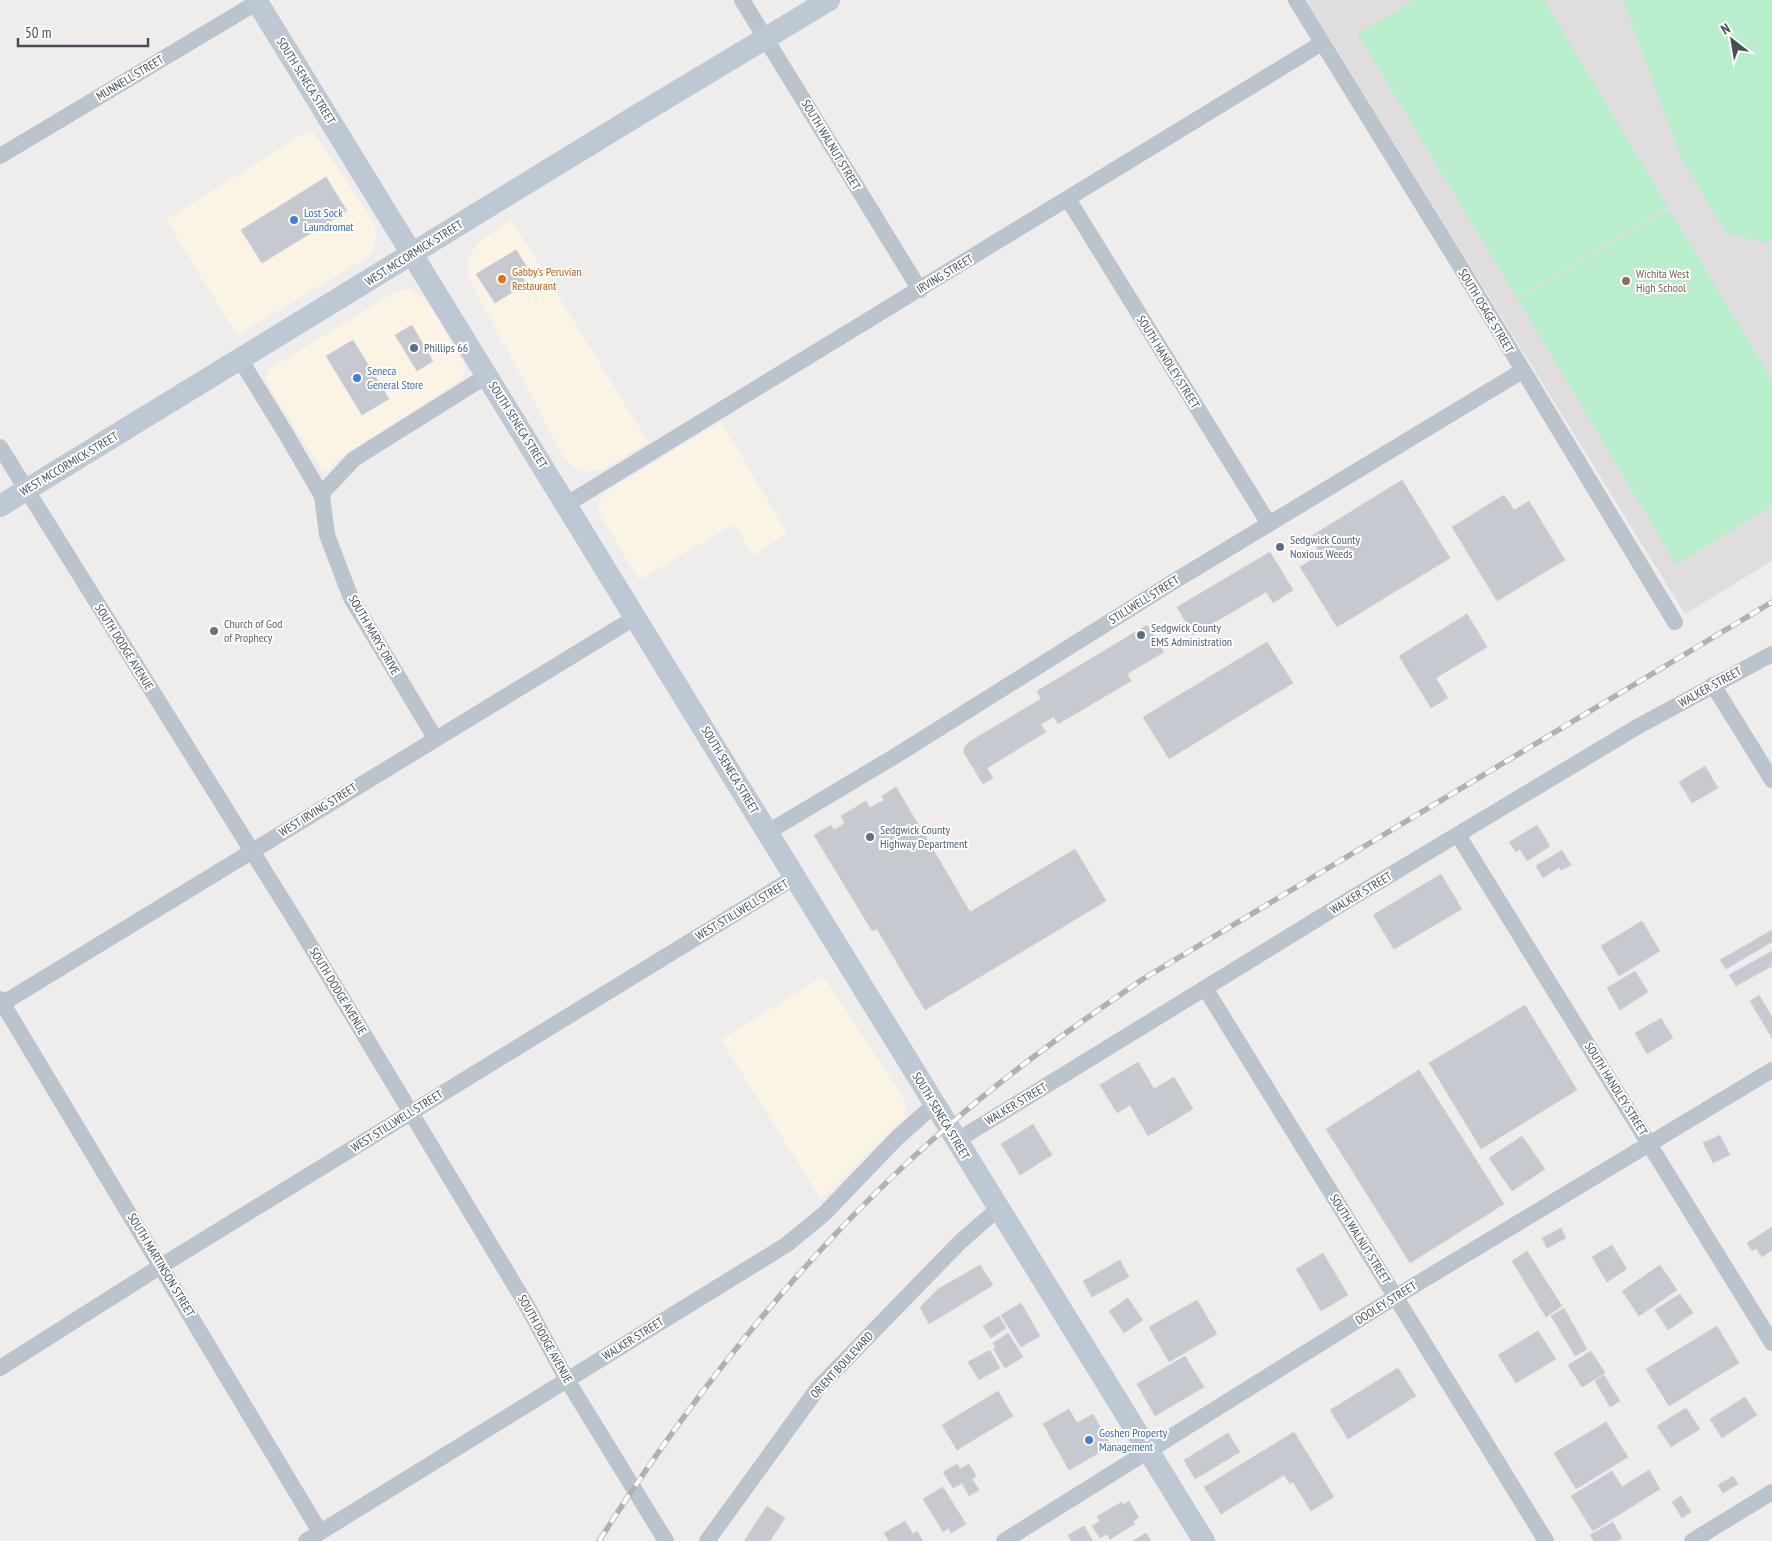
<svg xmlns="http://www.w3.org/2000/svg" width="1772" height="1541" font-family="'PT Sans Narrow',sans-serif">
	<rect width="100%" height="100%" fill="#efecec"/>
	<!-- commercial -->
	<g fill="#fbf4e4">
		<path d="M311 129 374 222 376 233 375 245 368 257 237 335 166 220Z"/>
		<path d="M511 219 648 442 605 468 585 472 572 467 563 456 467 274 468 259 477 244Z"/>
		<path d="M409 289 421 296 433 311 464 364 465 372 461 380 335 461 329 471H322L265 379 268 370 398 290Z"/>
		<path d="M721 422 787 533 753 555 734 524 639 580 601 516 598 506 602 496 612 488Z"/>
		<path d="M823 976 902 1096 906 1108 904 1117 821 1199 721 1040Z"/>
	</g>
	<!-- education -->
	<path fill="#e0ddde" d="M1306 0H1772V561L1685 614Z"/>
	<!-- green -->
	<g fill="#b9eecc">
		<path d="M1414 0H1544L1668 207 1517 298 1358 34Z"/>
		<path d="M1623 0H1772V239L1766 243 1726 233 1681 158Z"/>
		<path d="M1669 209 1772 380V506L1676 564 1518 299Z"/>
	</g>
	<!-- building -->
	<g fill="#c6c9cf" stroke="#d0d3d8">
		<path d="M326 177 347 211 262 263 241 230Z"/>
		<path d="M516 250 529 270 521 275 526 284 495 303 476 274Z"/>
		<path d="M412 325 433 361 417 371 395 335Z"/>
		<path d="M353 340 389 399 362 415 326 356Z"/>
		<path d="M1402 480 1450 558 1337 627 1300 567 1321 554 1310 537Z"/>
		<path d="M1504 495 1514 510 1529 501 1565 560 1497 601 1452 527Z"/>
		<path d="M1270 552 1293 590 1273 603 1266 592 1193 635 1177 607Z"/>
		<path d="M1467 614 1487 647 1436 678 1448 698 1431 708 1399 656Z"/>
		<path d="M1147 625 1164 652 1127 674 1131 681 1058 724 1054 717 1041 724 1046 732 987 768 993 778 983 784 964 753V748L969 742 1041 699 1037 691Z"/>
		<path d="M1267 642 1293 683 1169 759 1143 717Z"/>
		<path d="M1705 766 1718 788 1692 803 1679 782Z"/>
		<path d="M896 787 970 912 1075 849 1106 901 925 1010 877 929 872 931 814 835 831 825 834 830 845 823 841 816 866 801 870 808 884 800 882 796Z"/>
		<path d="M1537 825 1550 846 1527 861 1520 849 1516 852 1509 842Z"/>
		<path d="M1562 850 1571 865 1561 870 1559 867 1543 878 1536 866Z"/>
		<path d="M1441 874 1462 909 1394 949 1373 915Z"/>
		<path d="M1642 921 1660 951 1619 976 1601 946Z"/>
		<path d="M1772 930V942L1726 969 1720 960Z"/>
		<path d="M1772 951V966L1736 986 1729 975Z"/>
		<path d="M1635 971 1648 992 1620 1010 1607 988Z"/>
		<path d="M1759 995 1772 1017V1038L1750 1001Z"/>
		<path d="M1525 1005 1577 1090 1481 1149 1429 1063Z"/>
		<path d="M1661 1018 1673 1038 1647 1054 1635 1033Z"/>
		<path d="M1138 1062 1154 1089 1174 1077 1193 1109 1148 1136 1130 1105 1117 1113 1100 1085Z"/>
		<path d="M1419 1070 1504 1204 1410 1263 1326 1129Z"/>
		<path d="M1033 1124 1052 1155 1020 1175 1001 1144Z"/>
		<path d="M1720 1135 1730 1155 1713 1163 1703 1143Z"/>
		<path d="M1522 1136 1545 1169 1512 1191 1489 1158Z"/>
		<path d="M1772 1227V1250L1762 1257 1756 1248 1752 1251 1747 1243Z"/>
		<path d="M1561 1228 1566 1238 1547 1248 1542 1238Z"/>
		<path d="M1612 1245 1627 1269 1607 1282 1592 1257Z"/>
		<path d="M1527 1251 1562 1306 1546 1317 1512 1261Z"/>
		<path d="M1323 1253 1348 1295 1321 1311 1296 1269Z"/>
		<path d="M1120 1260 1129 1277 1092 1297 1083 1281Z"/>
		<path d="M980 1265 993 1285 929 1324 920 1307 938 1289Z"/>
		<path d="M1660 1265 1677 1290 1639 1316 1622 1291Z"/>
		<path d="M1680 1294 1693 1313 1668 1330 1655 1310Z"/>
		<path d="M1128 1298 1143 1320 1124 1333 1109 1311Z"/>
		<path d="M1197 1300 1217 1334 1169 1362 1149 1327Z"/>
		<path d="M1021 1303 1040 1336 1021 1347 1001 1315Z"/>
		<path d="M1564 1308 1587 1349 1575 1356 1551 1316Z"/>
		<path d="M999 1316 1006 1328 991 1338 983 1326Z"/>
		<path d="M1717 1326 1739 1363 1669 1406 1646 1369Z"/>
		<path d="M1538 1331 1556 1359 1516 1383 1498 1355Z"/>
		<path d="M1008 1333 1023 1357 1005 1368 993 1349 996 1348 993 1343Z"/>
		<path d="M990 1350 1000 1368 979 1380 968 1362Z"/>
		<path d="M1591 1351 1605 1373 1582 1387 1568 1365Z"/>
		<path d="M1185 1356 1204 1387 1155 1416 1137 1384Z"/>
		<path d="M1398 1368 1416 1396 1348 1439 1330 1410Z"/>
		<path d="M1604 1375 1620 1401 1610 1407 1595 1381Z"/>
		<path d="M998 1391 1013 1416 957 1450 942 1425Z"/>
		<path d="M1745 1397 1757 1415 1722 1438 1710 1419Z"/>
		<path d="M1686 1408 1700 1429 1671 1447 1657 1426Z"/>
		<path d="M1069 1409 1077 1423 1093 1414 1111 1446 1069 1470 1043 1424Z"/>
		<path d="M1606 1422 1628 1457 1576 1489 1554 1453Z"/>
		<path d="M1294 1432 1334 1497 1311 1511 1293 1482 1290 1484 1284 1475 1221 1514 1204 1487Z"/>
		<path d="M1228 1433 1240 1452 1195 1479 1184 1460Z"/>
		<path d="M957 1464 960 1469 969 1464 976 1476 972 1479 979 1490 969 1496 962 1483 953 1488 943 1472Z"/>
		<path d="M1649 1470 1660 1489 1593 1531 1571 1496 1612 1471 1622 1487Z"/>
		<path d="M1733 1476 1738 1484 1723 1493 1718 1485Z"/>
		<path d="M943 1487 966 1524 951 1533 948 1528 943 1532 923 1499Z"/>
		<path d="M1681 1496 1691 1512 1682 1518 1672 1502Z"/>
		<path d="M1129 1501 1139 1518 1133 1521 1135 1524 1110 1539 1107 1534 1100 1538 1092 1526 1100 1521 1097 1516 1122 1502 1123 1505Z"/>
		<path d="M767 1506 785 1518 770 1541H744Z"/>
		<path d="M905 1521 913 1534 917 1531 923 1541H889L884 1533Z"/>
		<path d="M1613 1522 1622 1538 1617 1541H1594L1590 1535Z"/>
		<path d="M1084 1526 1093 1541H1071L1068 1535Z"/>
		<path d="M1146 1533 1151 1541H1133Z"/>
	</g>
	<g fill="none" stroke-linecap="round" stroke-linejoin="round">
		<!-- street -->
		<g stroke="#bac4cc" stroke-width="16">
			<path d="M742 0 920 290"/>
			<path d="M1296 0 1457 261 1675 622"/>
			<path d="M0 156 261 0"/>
			<path d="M1068 199 1269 524"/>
			<path d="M240 359 286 434 322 496"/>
			<path d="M0 447 298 925 526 1304 567 1380 666 1541"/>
			<path d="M567 504 1322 43"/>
			<path d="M1713 685 1772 780"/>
			<path d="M435 738 351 598 327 535 322 496 324 491 354 459 488 375"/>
			<path d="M768 832 892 758 1173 582 1522 371"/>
			<path d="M1458 835 1772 1343"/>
			<path d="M1205 988 1546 1541"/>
			<path d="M0 999 320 1532"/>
			<path d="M0 1005 636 617"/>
			<path d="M956 1141 1350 899 1637 727 1772 654"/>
			<path d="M0 1368 161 1266 795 877"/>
			<path d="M306 1541 786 1245 824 1214 897 1138 934 1105"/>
			<path d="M707 1541 818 1388 961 1241 998 1209"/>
			<path d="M1004 1541 1395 1297 1772 1070"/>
			<path d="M1692 1541 1772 1492"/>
		</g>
		<!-- secondary -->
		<g stroke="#bcc8d4" stroke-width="22">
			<path d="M256 0C572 514 886 1028 1204 1541"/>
			<path d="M0 506 638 115 829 0"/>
		</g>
		<defs>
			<path id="rail" d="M599 1541C696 1389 811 1245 947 1127 1008 1073 1076 1025 1143 979L1772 602"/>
		</defs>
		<!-- rail casing -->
		<use href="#rail" stroke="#aeb2b7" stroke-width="5.5"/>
		<!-- rail -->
		<use href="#rail" stroke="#fff" stroke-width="4" stroke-dasharray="11" stroke-linecap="butt"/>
	</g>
	<!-- markers -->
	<g fill="#3f7fe0" stroke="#fff" stroke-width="2">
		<circle cx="294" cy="220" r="5"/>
		<circle cx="357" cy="378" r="5"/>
		<circle cx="1089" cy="1440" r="5"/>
	</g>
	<circle fill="#e8710a" stroke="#fff" stroke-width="2" cx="502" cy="279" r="5"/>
	<circle fill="#8d6e63" stroke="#fff" stroke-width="2" cx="1626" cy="281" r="5"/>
	<g fill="#5c6f8a" stroke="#fff" stroke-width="2">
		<circle cx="414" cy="348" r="5"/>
		<circle cx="1280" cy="547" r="5"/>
		<circle cx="1141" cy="635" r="5"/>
		<circle cx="870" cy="837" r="5"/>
	</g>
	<circle fill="#6b7280" stroke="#fff" stroke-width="2" cx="214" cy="631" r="5"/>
	<g text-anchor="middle" stroke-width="4" stroke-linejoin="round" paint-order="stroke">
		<!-- street labels -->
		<g font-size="12" fill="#45505a" stroke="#fff">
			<text transform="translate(130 78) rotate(-31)" y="4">MUNNELL STREET</text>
			<text transform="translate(306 81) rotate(58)" y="4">SOUTH SENECA STREET</text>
			<text transform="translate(831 145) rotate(59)" y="4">SOUTH WALNUT STREET</text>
			<text transform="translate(414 253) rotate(-32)" y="4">WEST MCCORMICK STREET</text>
			<text transform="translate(945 274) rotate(-31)" y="4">IRVING STREET</text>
			<text transform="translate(1486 311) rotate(59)" y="4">SOUTH OSAGE STREET</text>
			<text transform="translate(1168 362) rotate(58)" y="4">SOUTH HANDLEY STREET</text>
			<text transform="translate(518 425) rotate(58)" y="4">SOUTH SENECA STREET</text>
			<text transform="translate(69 464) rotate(-31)" y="4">WEST MCCORMICK STREET</text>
			<text transform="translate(1144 600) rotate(-32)" y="4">STILLWELL STREET</text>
			<text transform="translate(374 635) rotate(60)" y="4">SOUTH MARYS DRIVE</text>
			<text transform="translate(124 647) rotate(58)" y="4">SOUTH DODGE AVENUE</text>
			<text transform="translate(1710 687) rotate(-29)" y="4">WALKER STREET</text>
			<text transform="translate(730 770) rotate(59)" y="4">SOUTH SENECA STREET</text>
			<text transform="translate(318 810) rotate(-32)" y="4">WEST IRVING STREET</text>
			<text transform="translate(1361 893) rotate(-31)" y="4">WALKER STREET</text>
			<text transform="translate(742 910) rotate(-31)" y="4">WEST STILLWELL STREET</text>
			<text transform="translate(338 991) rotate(59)" y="4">SOUTH DODGE AVENUE</text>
			<text transform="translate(1616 1089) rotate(58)" y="4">SOUTH HANDLEY STREET</text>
			<text transform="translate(1016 1104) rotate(-31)" y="4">WALKER STREET</text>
			<text transform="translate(941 1116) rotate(59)" y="4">SOUTH SENECA STREET</text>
			<text transform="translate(397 1121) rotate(-32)" y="4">WEST STILLWELL STREET</text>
			<text transform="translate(1360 1239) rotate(58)" y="4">SOUTH WALNUT STREET</text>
			<text transform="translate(161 1265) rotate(59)" y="4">SOUTH MARTINSON STREET</text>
			<text transform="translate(1386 1303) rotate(-32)" y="4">DOOLEY STREET</text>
			<text transform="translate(545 1339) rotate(61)" y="4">SOUTH DODGE AVENUE</text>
			<text transform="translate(633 1339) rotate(-32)" y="4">WALKER STREET</text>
			<text transform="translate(842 1365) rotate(-47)" y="4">ORIENT BOULEVARD</text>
		</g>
		<!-- shop labels -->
		<g font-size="12" fill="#366cbe" stroke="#fff" text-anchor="start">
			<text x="304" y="217">Lost Sock<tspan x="304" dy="14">Laundromat</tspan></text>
			<text x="367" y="375">Seneca<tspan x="367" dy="14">General Store</tspan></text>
			<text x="1099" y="1437">Goshen Property<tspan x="1099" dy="14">Management</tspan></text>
		</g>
		<!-- food labels -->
		<g font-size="12" fill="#c56008" stroke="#fff" text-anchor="start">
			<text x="512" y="276">Gabby's Peruvian<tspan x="512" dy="14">Restaurant</tspan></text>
		</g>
		<!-- education labels -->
		<g font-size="12" fill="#785e54" stroke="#fff" text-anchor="start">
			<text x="1636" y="278">Wichita West<tspan x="1636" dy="14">High School</tspan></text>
		</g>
		<!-- service labels -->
		<g font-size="12" fill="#4e5e75" stroke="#fff" text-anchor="start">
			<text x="424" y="352">Phillips 66</text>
			<text x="1290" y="544">Sedgwick County<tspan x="1290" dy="14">Noxious Weeds</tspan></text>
			<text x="1151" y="632">Sedgwick County<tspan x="1151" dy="14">EMS Administration</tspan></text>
			<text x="880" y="834">Sedgwick County<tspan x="880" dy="14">Highway Department</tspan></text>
		</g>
		<!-- worship labels -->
		<g font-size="12" fill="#5b616d" stroke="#fff" text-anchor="start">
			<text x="224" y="628">Church of God<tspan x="224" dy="14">of Prophecy</tspan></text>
		</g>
	</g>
	<!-- north arrow -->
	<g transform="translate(1732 40) rotate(329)" stroke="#ffffff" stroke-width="4" paint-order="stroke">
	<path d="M0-4L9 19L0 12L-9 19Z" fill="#45505a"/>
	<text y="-8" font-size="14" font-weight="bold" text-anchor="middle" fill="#45505a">N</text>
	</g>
	<!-- scale -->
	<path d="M18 38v8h130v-8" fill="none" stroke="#45505a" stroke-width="2.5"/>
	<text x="25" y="38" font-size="15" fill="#45505a" stroke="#ffffff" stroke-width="4" paint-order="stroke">50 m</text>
</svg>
